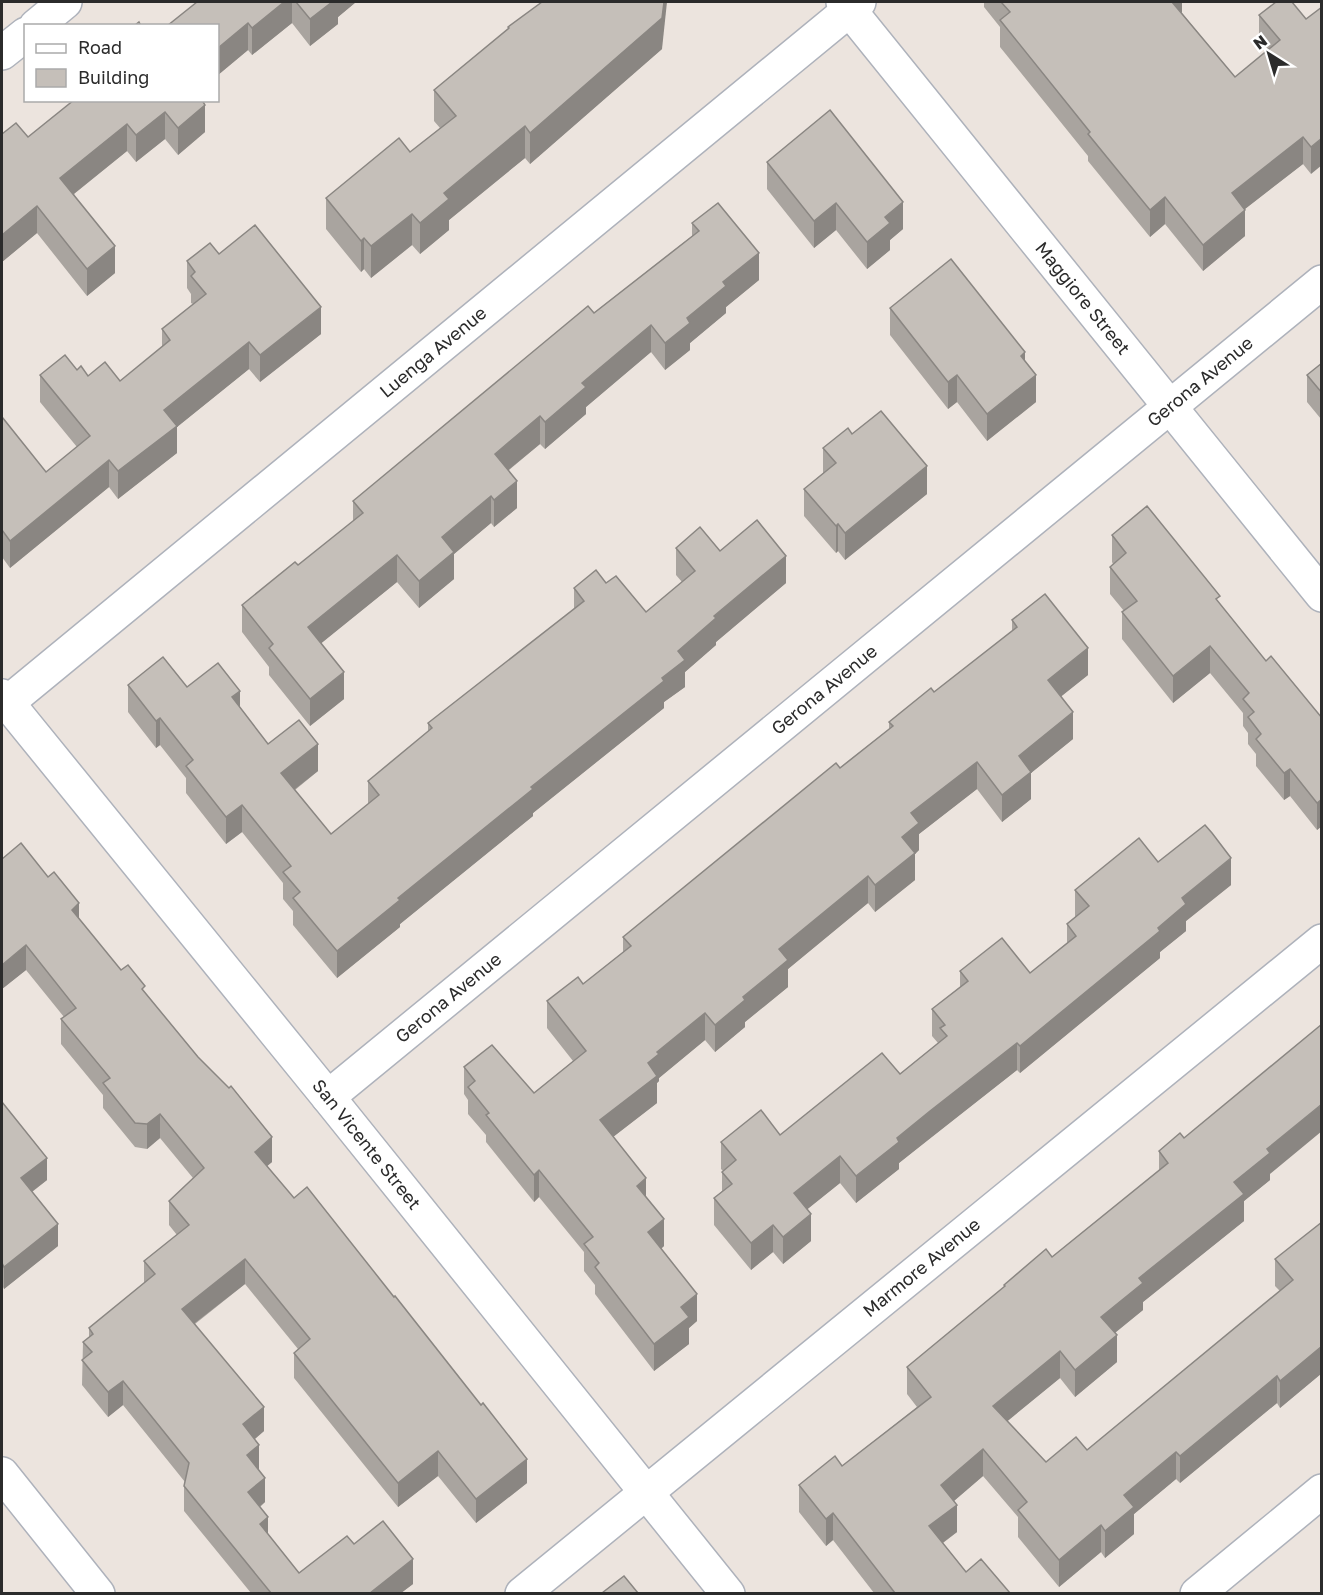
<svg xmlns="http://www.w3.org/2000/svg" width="1323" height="1595" font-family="'Golos Text',sans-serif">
	<rect width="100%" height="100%" fill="#ece4de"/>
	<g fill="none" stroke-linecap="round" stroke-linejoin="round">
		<defs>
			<g id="minor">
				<path id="s1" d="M843 2 1322 595"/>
				<path d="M36 26 65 2"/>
				<path d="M2 53 26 34"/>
				<path id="s2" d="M2 696 328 1097 728 1594"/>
				<path id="s3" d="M7 703 859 2"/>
				<path id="s4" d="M328 1097 1322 282"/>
				<path id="s5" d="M522 1594 1322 941"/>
				<path d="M1197 1594 1322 1491"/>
			</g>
			<path id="tertiary" d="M2 1474 98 1594"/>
		</defs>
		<!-- minor casing -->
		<use href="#minor" stroke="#aeb2bb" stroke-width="36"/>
		<!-- tertiary casing -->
		<use href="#tertiary" stroke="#aeb2bb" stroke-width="36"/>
		<!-- minor -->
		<use href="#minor" stroke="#fff" stroke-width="33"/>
		<!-- tertiary -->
		<use href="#tertiary" stroke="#fff" stroke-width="33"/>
	</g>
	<!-- wall -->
	<g fill="#a9a49f">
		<path d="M197 2H356L338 17V24L310 46 292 23 252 55 248 50 218 75V26Z"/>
		<path d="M984 2H1182V13L1235 77 1267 51 1259 42V15L1306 19 1322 7 1311 174 1303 164 1245 209V236L1203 271 1165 224 1150 237 1088 161V156L1000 47V27L984 7Z"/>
		<path d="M508 27 662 49 530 164 525 158 449 220V230L420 254 412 245 371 278 364 269 361 272 326 229V198L410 152 440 128 434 121V90L508 29Z"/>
		<path d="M202 100 205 132 178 155 165 139 136 162 127 151 74 194 115 273 87 296 37 233 2 262V134L28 137Z"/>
		<path d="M767 162 903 229 890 240V250L867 269 836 230 814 248 767 189Z"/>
		<path d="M692 223 759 280 726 307V313L690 343V350L665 370 651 352 586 407V414L545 449 540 444 509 470 517 508 494 527 491 523 454 554V579L419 608 397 582 321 643 344 699 310 726 269 675V667L242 632V605L298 565 353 521V501L692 236Z"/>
		<path d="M219 254 321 334 260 382 249 369 177 427V453L118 499 109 487 10 568 2 557V417L46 472 77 447 40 402V375L77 370 88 376 120 381 162 347V329L193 304 191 303V294L187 288V261Z"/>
		<path d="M890 308 1025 361 1036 402 987 441 957 402 948 409 890 335Z"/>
		<path d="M1322 363V442L1321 419 1307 402V375Z"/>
		<path d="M852 434 927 494 845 560 838 551 836 553 804 516V489L823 473V448Z"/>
		<path d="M1112 535 1220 604 1266 661 1322 718V826L1317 830 1290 796 1284 800 1256 766V754L1248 744V733L1243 726V713L1210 673 1173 703 1122 639V612L1124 611 1110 594V567L1113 564 1112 562Z"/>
		<path d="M676 548 720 551 786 583 716 642V645L685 672V687L664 702V708L533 813V816L400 924V927L337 978 293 925V911L283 899V883L242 832 226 844 186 793V778L160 745 156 748 128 712V685L187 687 240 708 268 744 318 771 295 790 331 834 368 804V781L428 732V723L574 609V588L606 583 646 612 682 582 676 575Z"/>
		<path d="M1012 620 1088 675 1061 696 1073 739 1031 773V799L1002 822 977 789 919 834V850L915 854V880L875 912 868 903 788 969V987L745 1022V1027L715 1052 705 1040 659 1078V1081L657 1083V1103L613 1137 646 1197 664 1246 661 1249 697 1321 689 1328V1344L654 1371 595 1294V1285L584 1271V1252L539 1197 534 1202 486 1142V1135L468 1114V1100L464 1094V1067L534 1093 573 1061 547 1028V1001L583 984 623 952V937L889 729V722L934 692 1012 631Z"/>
		<path d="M1158 862 1231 885 1186 921V931L1160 952V958L1020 1073 1017 1070 930 1138 899 1163V1169L856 1203 840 1183 807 1209 811 1241 783 1264 773 1252 751 1270 714 1225V1198L722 1191V1172L723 1171 721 1169V1142L780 1135 900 1074 938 1043 932 1036V1009L960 987V971L1030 973 1067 943V924L1075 917V890Z"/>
		<path d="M48 877 79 919 121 970 145 993 272 1162 267 1166 527 1483 476 1523 438 1476 398 1507 294 1378V1353L298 1349 245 1284 195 1324 264 1431 255 1439 259 1470 265 1502 260 1507 268 1534 299 1573 354 1544 413 1584 401 1593H251L184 1511V1486L185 1482 123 1405 108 1417 82 1385 83 1342 89 1338V1328L144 1283V1261L177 1235 169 1225V1201L193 1178 160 1138 147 1149 135 1147 103 1108V1095L61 1044V1019L64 1017 26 970 2 989Z"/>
		<path d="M2 1102 47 1180 32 1192 58 1246 4 1289 2 1285Z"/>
		<path d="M1184 1138 1270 1174V1180L1244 1201V1221L1143 1302V1310L1115 1333 1117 1362 1075 1397 1060 1378 1007 1421 1046 1462 1087 1450 1280 1291 1275 1286V1259L1322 1222V1373L1280 1408 1277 1403 1180 1483 1176 1479 1134 1514V1534L1105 1558 1101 1552 1059 1587 1018 1537V1517L983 1476 954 1501 957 1532 943 1543 966 1572 1010 1593H874L833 1540 826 1546 799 1512V1485L842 1466 917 1407 907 1394V1367L1004 1287V1285L1052 1257 1159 1171V1151Z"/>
	</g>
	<!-- shaded-wall -->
	<g fill="#8a8682">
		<path d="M284 2H292V23L252 55V28Z"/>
		<path d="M332 2H356L338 17V24L310 46V19Z"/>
		<path d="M664 2H667L662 49 530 164V133Z"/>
		<path d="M1168 2H1182V12L1168 23Z"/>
		<path d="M248 23V50L218 75V48Z"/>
		<path d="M205 105V132L178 155V128Z"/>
		<path d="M165 112V139L136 162V135Z"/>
		<path d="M127 124V151L60 205V178Z"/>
		<path d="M525 126V158L449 220V230L420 254V223L444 193Z"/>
		<path d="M1303 137V164L1232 219V193Z"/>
		<path d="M1322 138V165L1311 174V147Z"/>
		<path d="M1165 197V224L1150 237V210Z"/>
		<path d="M903 202V229L890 240V250L867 269V242L885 217Z"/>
		<path d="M836 203V230L814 248V221Z"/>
		<path d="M37 206V233L2 262V235Z"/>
		<path d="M1245 210V236L1203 271V245Z"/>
		<path d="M412 214V245L371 278V246Z"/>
		<path d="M364 238V269L361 272V241Z"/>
		<path d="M115 246V273L87 296V269Z"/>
		<path d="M759 253V280L726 307V313L690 343V350L665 370V343L687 318 723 282Z"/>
		<path d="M321 307V334L260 382V355Z"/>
		<path d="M651 325V352L586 407V414L545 449V422L582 383Z"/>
		<path d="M249 342V369L177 427V453L118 499V471L164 410Z"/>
		<path d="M1025 352V379L1021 356Z"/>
		<path d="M957 375V402L948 409V382Z"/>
		<path d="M1036 375V402L987 441V414Z"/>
		<path d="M540 416V444L495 481V454Z"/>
		<path d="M109 460V487L10 568V541Z"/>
		<path d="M927 466V494L845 560V533Z"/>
		<path d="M517 481V508L494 527V500Z"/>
		<path d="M491 496V523L454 554V579L419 608V581L442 537Z"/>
		<path d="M838 524V551L836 553V526Z"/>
		<path d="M397 555V582L308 654V627Z"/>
		<path d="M786 556V583L716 642V645L685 672V687L664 702V708L533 813V816L400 924V927L337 978V951L398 898 662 678 678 651 714 616Z"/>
		<path d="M1210 646V673L1173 703V676Z"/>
		<path d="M1088 648V675L1048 707V680Z"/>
		<path d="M344 672V699L310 726V699Z"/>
		<path d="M240 691V718L232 697Z"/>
		<path d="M1073 712V739L1031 773V799L1002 822V795L1019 756Z"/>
		<path d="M160 718V745L156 748V721Z"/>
		<path d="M318 744V771L281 800V773Z"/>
		<path d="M977 762V789L919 834V850L915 854V880L875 912V885L902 837 911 813Z"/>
		<path d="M1290 769V796L1284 800V773Z"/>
		<path d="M1322 799V826L1317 830V803Z"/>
		<path d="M242 805V832L226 844V817Z"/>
		<path d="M1231 858V885L1186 921V931L1160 952V958L1020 1073V1046L1158 928 1182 898Z"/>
		<path d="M868 876V903L788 969V987L745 1022V1027L715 1052V1025L743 997 779 949Z"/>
		<path d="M79 903V928L72 910Z"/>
		<path d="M26 945V970L2 989V965Z"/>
		<path d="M705 1013V1040L659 1078V1081L657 1083V1103L600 1147V1120L657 1052Z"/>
		<path d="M1017 1043V1070L899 1163V1169L856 1203V1176L897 1138 930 1111Z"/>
		<path d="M1322 1104V1131L1270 1174V1180L1244 1201V1221L1143 1302V1310L1101 1344V1317L1267 1149Z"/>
		<path d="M160 1114V1138L147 1149V1124Z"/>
		<path d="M272 1137V1162L255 1176V1152Z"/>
		<path d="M840 1156V1183L794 1220V1193Z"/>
		<path d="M47 1158V1180L21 1200V1178Z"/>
		<path d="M539 1170V1197L534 1202V1175Z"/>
		<path d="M646 1178V1205L637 1186Z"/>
		<path d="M811 1214V1241L783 1264V1237Z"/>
		<path d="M664 1219V1246L648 1259V1232Z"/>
		<path d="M58 1224V1246L4 1289V1267Z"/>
		<path d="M773 1225V1252L751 1270V1243Z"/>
		<path d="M245 1259V1284L182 1333V1309Z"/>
		<path d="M697 1294V1321L689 1328V1344L654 1371V1344L681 1307Z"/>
		<path d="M1117 1335V1362L1075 1397V1370Z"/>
		<path d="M1322 1346V1373L1280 1408V1381Z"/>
		<path d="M1060 1351V1378L993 1433V1406Z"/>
		<path d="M1277 1376V1403L1180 1483V1456Z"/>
		<path d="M123 1381V1405L108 1417V1392Z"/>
		<path d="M264 1407V1431L243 1449V1424Z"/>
		<path d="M259 1445V1469L247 1480V1455Z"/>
		<path d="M983 1449V1476L941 1512V1485Z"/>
		<path d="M438 1451V1476L398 1507V1483Z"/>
		<path d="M1176 1452V1479L1134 1514V1534L1105 1558V1531L1124 1495Z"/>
		<path d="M527 1459V1483L476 1523V1499Z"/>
		<path d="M265 1478V1502L248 1516V1492Z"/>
		<path d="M957 1505V1532L929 1553V1526Z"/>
		<path d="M833 1513V1540L826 1546V1519Z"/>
		<path d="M268 1517V1542L260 1524Z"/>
		<path d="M1101 1525V1552L1059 1587V1560Z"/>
		<path d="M413 1559V1584L401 1593H370Z"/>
	</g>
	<!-- building -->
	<g fill="#c5bfb9" stroke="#8a8682" stroke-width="1.5">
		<path d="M197 2H284L252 28 248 23 218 48V26H167Z"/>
		<path d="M296 2H332L310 19Z"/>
		<path d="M542 2H664L662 18 530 133 525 126 444 193 449 199 420 223 412 214 371 246 364 238 361 241 326 198 399 138 410 152 456 116 434 90 509 28 508 27Z"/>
		<path d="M1001 2H1172L1235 77 1280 40 1259 15 1276 2H1292L1306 19 1322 7V138L1311 147 1303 137 1232 193 1245 210 1203 245 1165 197 1150 210 1088 134 1090 132 1000 20 1010 12Z"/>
		<path d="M139 22 141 26H134Z"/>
		<path d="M74 100H202L205 105 178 128 165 112 136 135 127 124 60 178 115 246 87 269 37 206 2 235V134L16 123 28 137Z"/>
		<path d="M830 110 903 202 885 217 890 223 867 242 836 203 814 221 767 162Z"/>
		<path d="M718 203 759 253 723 282 726 286 687 318 690 323 665 343 651 325 582 383 586 387 545 422 540 416 495 454 517 481 494 500 491 496 442 537 454 552 419 581 397 555 308 627 344 672 310 699 269 648 273 644 242 605 295 562 298 565 363 513 353 501 588 306 594 313 699 231 692 223Z"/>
		<path d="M255 225 321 307 260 355 249 342 164 410 177 426 118 471 109 460 10 541 2 530V417L46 472 90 436 40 375 65 355 77 370 81 366 88 376 105 362 120 381 170 340 162 329 206 294 191 276 195 272 187 261 210 243 219 254Z"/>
		<path d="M951 259 1025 352 1021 356 1036 375 987 414 957 375 948 382 890 308Z"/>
		<path d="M1322 363V393L1307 375Z"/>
		<path d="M881 411 927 466 845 533 838 524 836 526 804 489 836 463 823 448 848 428 852 434Z"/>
		<path d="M1147 506 1220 596 1216 599 1266 661 1271 656 1322 718V799L1317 803 1290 769 1284 773 1256 739 1261 734 1248 717 1254 712 1243 699 1249 693 1210 646 1173 676 1122 612 1137 601 1110 567 1126 553 1112 535Z"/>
		<path d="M757 520 786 556 714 616 716 618 678 651 685 660 662 678 664 681 531 787 533 789 398 898 400 900 337 951 293 898 300 892 283 872 291 866 242 805 226 817 186 766 193 760 160 718 156 721 128 685 163 657 187 687 218 663 240 691 232 697 268 744 299 720 318 744 281 773 331 834 379 795 368 781 432 728 428 723 584 601 574 588 596 570 606 583 616 576 646 612 695 571 676 548 700 527 720 551Z"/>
		<path d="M1045 594 1088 648 1048 680 1073 712 1019 756 1031 772 1002 795 977 762 911 813 919 823 902 837 915 853 875 885 868 876 779 949 788 960 743 997 745 1000 715 1025 705 1013 657 1052 659 1054 648 1063 657 1076 600 1120 646 1178 637 1186 664 1219 648 1232 697 1294 681 1307 689 1317 654 1344 595 1267 599 1263 584 1244 593 1237 539 1170 534 1175 486 1115 489 1113 468 1087 475 1081 464 1067 492 1045 534 1093 586 1051 547 1001 578 977 583 984 631 946 623 937 836 763 840 768 893 726 889 722 931 688 934 692 1017 627 1012 620Z"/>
		<path d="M1205 825 1212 833 1231 858 1182 898 1186 904 1158 928 1160 931 1020 1046 1017 1043 930 1111 897 1138 899 1142 856 1176 840 1156 794 1193 811 1214 783 1237 773 1225 751 1243 714 1198 732 1184 722 1172 736 1160 721 1142 761 1110 780 1135 882 1053 900 1074 947 1036 940 1028 945 1025 932 1009 968 981 960 971 1002 938 1030 973 1076 936 1067 924 1089 906 1075 890 1139 838 1158 862Z"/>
		<path d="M21 843 48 877 54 872 79 903 72 910 121 970 128 965 145 986 142 989 198 1057 229 1088 231 1086 272 1137 255 1152 294 1198 307 1187 394 1297 395 1296 481 1405 483 1403 527 1459 476 1499 438 1451 398 1483 294 1353 310 1339 245 1259 182 1309 264 1407 243 1424 259 1445 247 1455 265 1478 248 1492 268 1517 260 1524 299 1573 347 1536 354 1544 383 1521 413 1559 370 1593H271L184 1486 189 1463 123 1381 108 1392 82 1360 92 1352 83 1342 93 1334 89 1328 155 1274 144 1261 189 1225 169 1201 204 1168 160 1114 147 1124 135 1123 103 1083 110 1078 61 1019 76 1008 26 945 2 965V859Z"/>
		<path d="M1322 1024V1104L1267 1149 1270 1153 1234 1182 1244 1194 1139 1278 1143 1283 1101 1317 1117 1335 1075 1370 1060 1351 993 1406 1046 1462 1076 1437 1087 1450 1293 1280 1275 1259 1322 1222V1346L1280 1381 1277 1376 1180 1456 1176 1452 1124 1495 1134 1507 1105 1531 1101 1525 1059 1560 1018 1510 1027 1502 983 1449 941 1485 957 1505 929 1526 966 1572 981 1559 1010 1593H895L833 1513 826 1519 799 1485 835 1456 842 1466 931 1397 907 1367 1005 1286 1004 1285 1046 1249 1052 1257 1168 1163 1159 1151 1180 1133 1184 1138Z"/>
		<path d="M2 1102 47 1158 21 1178 58 1224 4 1267 2 1263Z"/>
		<path d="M624 1576 638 1593H602Z"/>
	</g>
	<g text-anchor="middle" stroke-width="4.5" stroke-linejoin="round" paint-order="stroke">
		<!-- street labels -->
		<g font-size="18" fill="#2b2b2b" stroke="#fff">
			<text dy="6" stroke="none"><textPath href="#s1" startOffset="381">Maggiore Street</textPath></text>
			<text dy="6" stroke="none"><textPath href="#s3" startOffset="552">Luenga Avenue</textPath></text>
			<text dy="6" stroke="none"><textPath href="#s4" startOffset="1128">Gerona Avenue</textPath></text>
			<text dy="6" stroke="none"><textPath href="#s4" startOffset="642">Gerona Avenue</textPath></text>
			<text dy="6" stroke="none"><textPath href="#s4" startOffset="156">Gerona Avenue</textPath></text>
			<text dy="6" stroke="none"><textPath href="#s2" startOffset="578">San Vicente Street</textPath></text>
			<text dy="6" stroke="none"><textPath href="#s5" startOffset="516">Marmore Avenue</textPath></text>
		</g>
	</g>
	<!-- border -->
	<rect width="1323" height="1595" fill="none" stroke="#2b2b2b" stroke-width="6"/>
	<!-- legend -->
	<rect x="24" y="24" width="195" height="78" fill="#ffffff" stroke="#aaaaaa" stroke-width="1.5"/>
	<rect x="36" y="44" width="30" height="9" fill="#ffffff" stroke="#aaaaaa" stroke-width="1.5"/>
	<text x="78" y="54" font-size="18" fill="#2b2b2b">Road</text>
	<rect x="36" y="69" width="30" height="18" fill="#c5bfb9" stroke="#aaaaaa" stroke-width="1.5"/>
	<text x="78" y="84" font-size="18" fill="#2b2b2b">Building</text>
	<!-- north arrow -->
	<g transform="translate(1269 54) rotate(323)" stroke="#ffffff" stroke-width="4.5" paint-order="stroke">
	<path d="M0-4.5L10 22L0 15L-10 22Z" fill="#2b2b2b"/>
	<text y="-9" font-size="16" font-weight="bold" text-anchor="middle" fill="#2b2b2b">N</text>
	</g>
</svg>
